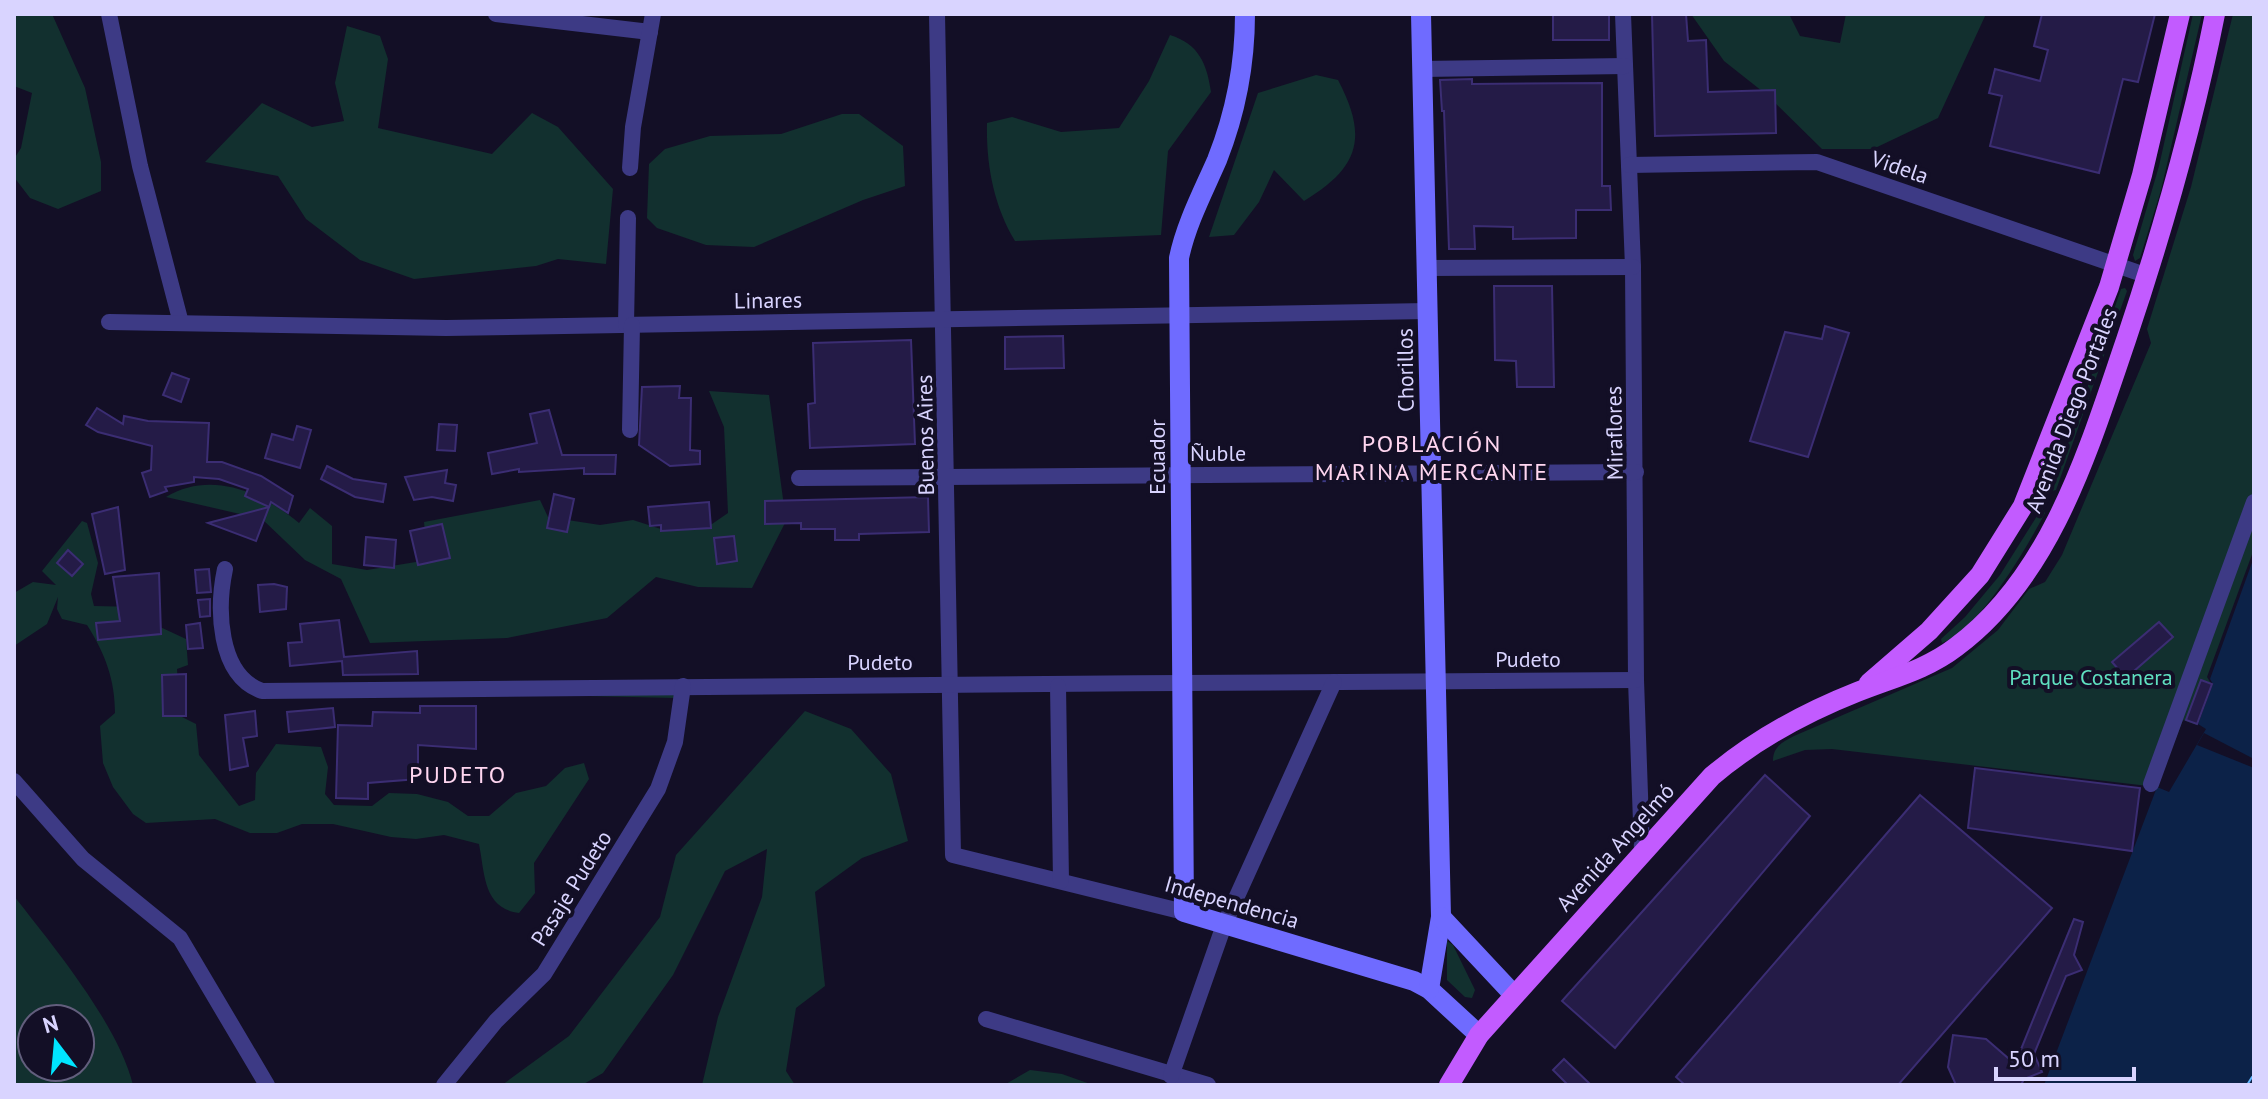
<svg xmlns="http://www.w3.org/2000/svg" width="2268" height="1099" font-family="'PT Sans',sans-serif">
	<rect width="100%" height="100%" fill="#130f26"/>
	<!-- green -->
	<g fill="#12302f" fill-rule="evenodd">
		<path d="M14 14H52L85 88 101 162V191L58 209 30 198 14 177V159L21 148 32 93 14 86Z"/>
		<path d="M1691 14H1789L1800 36 1840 43 1846 14H1986L1938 118 1873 149H1822L1767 95 1724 61Z"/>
		<path d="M2193 14H2202L2161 190 2140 258 2135 261 2133 255 2159 166Z"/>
		<path d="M2233 14H2254V549L2207 677 2212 685 2197 725 2183 720 2157 787 1832 749 1805 750 1773 761C1773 747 1782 742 1794 736L1952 668 1998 630 2029 589 2045 582 2062 555 2151 343 2147 329 2191 187Z"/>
		<path d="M347 26 380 36 388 59 378 128 492 154 532 113 558 127 613 189 606 264 558 259 536 266 414 279 360 260 306 219 278 176 205 162 262 103 312 127 344 121 335 83Z"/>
		<path d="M1170 35C1199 44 1207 64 1211 92L1168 151 1161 235 1015 241C994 206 986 165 987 123L1012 117 1061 132 1119 128 1149 81Z"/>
		<path d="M1316 75 1338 80C1368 137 1360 167 1304 201L1274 170 1259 202 1234 235 1209 237 1258 93Z"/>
		<path d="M842 114H859L903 146 905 186 863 200 754 247 706 245 657 228 647 218 649 164 665 149 710 136 781 134Z"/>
		<path d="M2125 288 2127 291 2056 490 2052 491 2121 289Z"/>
		<path d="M709 391 769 395 786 521 752 588 698 587 656 577 607 618 507 638 370 643 341 579 305 560 262 519 166 497C211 470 262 492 299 523L310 508 332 526V564L367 570 428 560 424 522 540 500 548 517 600 525 633 520 664 530 712 524 728 513 724 427Z"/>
		<path d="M2042 508 2045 513C2026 549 1980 629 1942 643L1941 639 1965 617 2000 575Z"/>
		<path d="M82 521 87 523 98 563 91 594 94 606 139 607 158 626 186 639 188 665 177 669 180 716 196 724 199 755 239 806 255 800 256 773 276 744 321 747 328 767 325 794 334 805 372 806 389 793 417 794 448 802 468 816H489L516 793 546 786 565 768 584 763 589 779 534 863 535 893 519 913C483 908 485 874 479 844L444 835 416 839 391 837 333 824H302L277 833H250L215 819 146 823 133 814 113 787 103 763 100 726 115 713C115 680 105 653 87 625L62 619 57 609 58 597 47 624 14 646V593L33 582 56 585 42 571Z"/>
		<path d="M674 689 675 698 543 695Z"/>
		<path d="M805 711 851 729 891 774 908 841 862 858 815 892 825 986 796 1008 786 1071 795 1085H702L718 1017 762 897 767 849 725 871 673 975 603 1073 582 1085H502L569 1036 660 917 676 855Z"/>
		<path d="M14 896C53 946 118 1024 133 1085H14ZM32 1019H80V1067H32Z"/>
		<path d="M1447 941 1453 945 1475 990 1472 998 1465 997 1447 980Z"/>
		<path d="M1030 1070 1062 1074 1093 1085H1004Z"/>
	</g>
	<!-- water -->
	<path fill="#0c2248" d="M2254 557V1085H2044L2157 787 2169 792 2206 729 2198 724 2213 684 2210 679Z"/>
	<!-- pier -->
	<path fill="#130f26" d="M2204 733 2254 759V768L2197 745Z"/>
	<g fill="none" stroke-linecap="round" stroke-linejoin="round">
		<!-- ferry -->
		<path stroke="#62b6ff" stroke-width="2" stroke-dasharray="10 8" stroke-linecap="butt" d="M2247 1085 2254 1074"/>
	</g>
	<!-- building -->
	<g fill="#241b47" stroke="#3b2d73" stroke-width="2">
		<rect x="1553" y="14" width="56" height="26"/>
		<path d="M1652 14H1686L1688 41 1706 40 1708 92 1775 90 1776 133 1655 136Z"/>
		<path d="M2042 14H2155L2138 82 2123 79 2099 173 1990 146 2002 96 1989 93 1995 69 2040 81 2048 50 2034 46Z"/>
		<path d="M1472 79V84L1602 83V186H1610L1611 210H1576V238L1513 239V227L1474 226 1475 249H1449L1444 111H1442L1440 80Z"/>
		<path d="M1494 286H1552L1554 387H1517L1516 361 1495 360Z"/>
		<path d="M1825 326 1849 333 1808 457 1750 441 1785 332 1822 339Z"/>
		<path d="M1063 336 1064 368 1005 369V337Z"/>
		<path d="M911 340 915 444 810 448 808 404 815 403 813 343Z"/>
		<path d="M172 373 189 379 181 402 163 395Z"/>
		<path d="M680 386 679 398H691L690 450 700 451V464L670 466 639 445 642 387Z"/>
		<path d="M97 408 123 424 124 416 148 421 209 423 207 462H222L261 476 293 496 288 513 271 502 269 507 245 496 248 489 219 479 194 477V482L165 487 167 491 150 497 142 473 151 470 152 446 98 432 86 425Z"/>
		<path d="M549 410 562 455H616L615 474H584V468L519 472V469L492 474 488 453 537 443 530 414Z"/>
		<path d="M439 424 457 425 455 451 437 450Z"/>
		<path d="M297 426 311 430 300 468 265 458 272 434 293 440Z"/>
		<path d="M327 466 353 479 386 484 383 502 355 497 321 479Z"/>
		<path d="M447 470 445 483 456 485 453 501 432 497 414 500 405 477Z"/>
		<path d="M554 494 574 499 567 532 547 528Z"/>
		<path d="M928 497 929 532 859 534V540H835V529H801V523L765 524V501Z"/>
		<path d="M709 502 711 528 661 531V525L650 526 648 507Z"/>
		<path d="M118 507 125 570 105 574 92 514Z"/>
		<path d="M269 507 256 541 208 523Z"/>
		<path d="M442 524 450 558 418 565 410 531Z"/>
		<path d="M734 536 737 561 717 564 714 538Z"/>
		<path d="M366 537 396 540 394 568 364 565Z"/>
		<path d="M68 550 83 564 72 576 57 563Z"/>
		<path d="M209 569 211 592 197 593 195 570Z"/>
		<path d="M159 573 161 634 98 640 96 623 120 621 113 577Z"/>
		<path d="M274 584 287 587 286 609 260 612 258 585Z"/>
		<path d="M210 599V616L200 617 198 600Z"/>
		<path d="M339 620 344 657 417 651 418 674 343 675 342 661 290 666 288 643 302 642 300 624Z"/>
		<path d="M2159 622 2173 637 2126 678 2112 662Z"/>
		<path d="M200 623 203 648 188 649 186 625Z"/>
		<path d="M186 674V716H163L162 675Z"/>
		<path d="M2201 680 2212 684 2197 724 2186 720Z"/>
		<path d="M420 706H476V749L418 745V779L368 783V799L336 798 338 725 372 726 373 712 420 713Z"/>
		<path d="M333 708 335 727 289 732 287 712Z"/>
		<path d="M255 711 257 736 243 738 248 766 230 770 225 715Z"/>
		<path d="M1975 768 2140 788 2132 851 1968 828Z"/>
		<path d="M1765 775 1810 816 1615 1048 1562 1001Z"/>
		<path d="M1920 795 2052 908 1898 1085H1685L1676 1077Z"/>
		<path d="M2074 919 2083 922 2074 955 2082 970 2066 976 2034 1054 2042 1072 2024 1079 2021 1085H1956L1948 1067 1953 1035 1986 1039 2015 1064Z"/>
		<path d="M1564 1059 1591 1085H1568L1553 1070Z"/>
	</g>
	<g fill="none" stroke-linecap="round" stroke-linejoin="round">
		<!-- street -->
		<g stroke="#3d3a85" stroke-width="16">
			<path d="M109 14 140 166 181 323"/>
			<path d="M496 14 650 32"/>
			<path d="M937 14 953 855 1184 912"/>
			<path d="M1623 14 1633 267 1636 680 1642 851"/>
			<path d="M1422 69 1625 66"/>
			<path d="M1629 165 1817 162 2148 276"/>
			<path d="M630 168 633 127 653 14"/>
			<path d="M1427 268 1633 267"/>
			<path d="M109 322 446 328 1427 311"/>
			<path d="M626 325 628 218"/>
			<path d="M630 430 632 325"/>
			<path d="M799 478 1636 472"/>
			<path d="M225 569C217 607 217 675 262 691 720 684 1178 684 1636 680"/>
			<path d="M1058 686 1061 881"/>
			<path d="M14 781 83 859 180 938 267 1085"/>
			<path d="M2151 784 2254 502"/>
			<path d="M986 1019 1208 1085"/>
			<path d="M1171 1076 1224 925 1334 682"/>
			<path d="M444 1085 496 1021 544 974 658 789 675 742 683 686"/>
		</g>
		<!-- secondary -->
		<g stroke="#6f6bff" stroke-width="20">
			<path d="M1245 14C1245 65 1236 112 1217 160 1203 192 1186 224 1179 258L1184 912 1414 981 1429 989 1479 1035"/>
			<path d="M1421 14 1441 917 1429 989"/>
			<path d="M1441 917 1514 995"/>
		</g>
		<!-- primary -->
		<g stroke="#c25bff" stroke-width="20">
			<path d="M1869 683 1929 631 1980 575 2023 506 2109 287 2142 175 2180 14"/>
			<path d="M1449 1085 1479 1035 1712 776C1756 739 1804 713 1857 692 1892 678 1926 670 1956 647 2052 576 2089 448 2126 340 2162 233 2193 125 2215 14"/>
		</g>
	</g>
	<g text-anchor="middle" stroke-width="8" stroke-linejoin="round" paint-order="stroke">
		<!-- street labels -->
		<g font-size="22" fill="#d9d4ff" stroke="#130f26">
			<text transform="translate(1900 167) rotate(19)" y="8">Videla</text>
			<text transform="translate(768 300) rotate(-1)" y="8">Linares</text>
			<text transform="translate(1405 370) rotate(-91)" y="8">Chorillos</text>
			<text transform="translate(2071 410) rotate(-69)" y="8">Avenida Diego Portales</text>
			<text transform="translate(1614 433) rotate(-91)" y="8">Miraflores</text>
			<text transform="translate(925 435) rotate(-91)" y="8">Buenos Aires</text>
			<text x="1218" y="461">Ñuble</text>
			<text transform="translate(1157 457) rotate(-90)" y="8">Ecuador</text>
			<text x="1528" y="667">Pudeto</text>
			<text x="880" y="670">Pudeto</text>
			<text transform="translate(1615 847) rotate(-48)" y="8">Avenida Angelmó</text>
			<text transform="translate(571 888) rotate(-58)" y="8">Pasaje Pudeto</text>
			<text transform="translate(1232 902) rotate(16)" y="8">Independencia</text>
		</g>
		<!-- park labels -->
		<g font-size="22" fill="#5fe0c0" stroke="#130f26">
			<text x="2091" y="685">Parque Costanera</text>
		</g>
		<!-- neighbourhood labels -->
		<g font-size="24" letter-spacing="2" fill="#ffd6f0" stroke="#130f26">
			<text x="1432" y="452">POBLACIÓN<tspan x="1432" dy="28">MARINA MERCANTE</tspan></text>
			<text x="458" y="783">PUDETO</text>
		</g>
	</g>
	<!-- border -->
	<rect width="2268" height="1099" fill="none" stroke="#d9d4ff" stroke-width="32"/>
	<!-- north arrow -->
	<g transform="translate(56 1043) rotate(344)"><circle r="38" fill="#130f26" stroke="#625e7d" stroke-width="2"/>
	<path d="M0-6L14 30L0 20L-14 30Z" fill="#00e5ff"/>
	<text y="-12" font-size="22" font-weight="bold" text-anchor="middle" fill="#d9d4ff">N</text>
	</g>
	<!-- scale -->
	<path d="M1996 1067v12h138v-12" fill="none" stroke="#d9d4ff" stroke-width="4"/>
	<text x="2008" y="1067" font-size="24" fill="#d9d4ff" stroke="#130f26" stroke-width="6" paint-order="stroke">50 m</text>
</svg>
